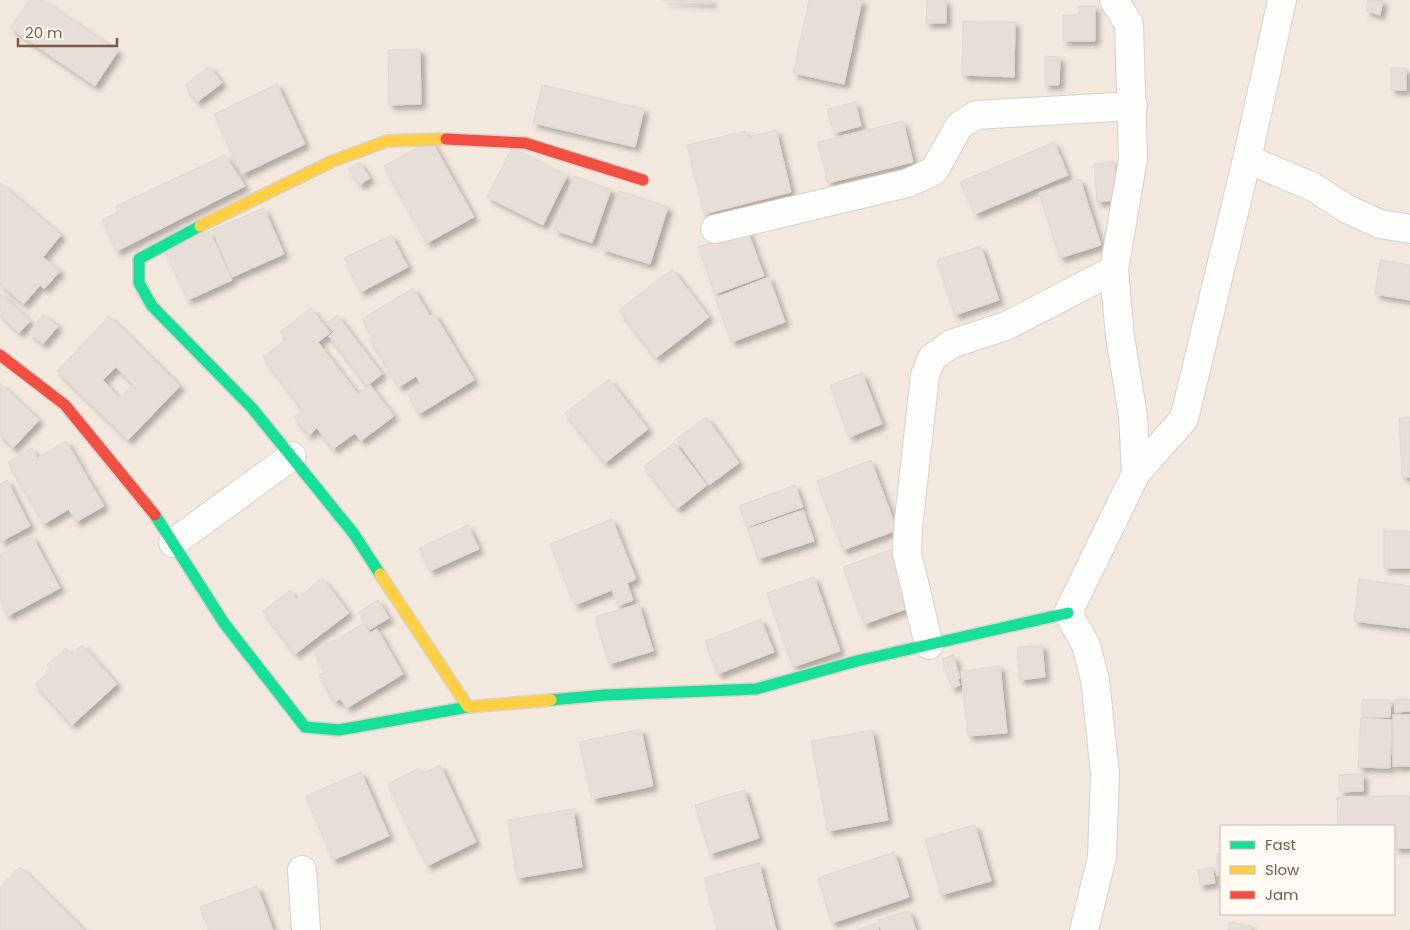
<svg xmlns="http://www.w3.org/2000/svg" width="1410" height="930" font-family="Poppins,sans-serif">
	<defs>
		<filter id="shadow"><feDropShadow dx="4.5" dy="4.5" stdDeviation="2.5" flood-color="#0004"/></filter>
	</defs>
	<rect width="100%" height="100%" fill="#f9f5f0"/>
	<!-- residential -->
	<path fill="#f2e8de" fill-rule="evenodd" d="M0 0H1410V930H0ZM1221 826H1394V914H1221Z"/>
	<!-- building -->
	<g fill="#e6ded7" stroke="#e2d8d2" fill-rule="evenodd" filter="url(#shadow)">
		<path d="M29 0H42L118 51 95 86 10 28Z"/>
		<path d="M663 0H712V3Z"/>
		<path d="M809 0H862L844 84 793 73Z"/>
		<path d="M927 0H946V23H926Z"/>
		<path d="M1368 0H1383L1380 15 1366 11Z"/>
		<path d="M1079 6H1095V41H1063V15H1079Z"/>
		<path d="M963 21 1015 22 1014 77 962 75Z"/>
		<path d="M420 49 421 104 389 105 388 50Z"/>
		<path d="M1045 56 1060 57 1059 85H1045Z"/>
		<path d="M209 66 222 83 197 102 185 85Z"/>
		<rect x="1391" y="68" width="15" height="22"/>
		<path d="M277 84 305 144 242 174 214 114Z"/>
		<path d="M542 85 644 109 635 147 533 123Z"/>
		<path d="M855 102 861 126 834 133 827 109Z"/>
		<path d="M903 121 913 162 828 183 818 142Z"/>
		<path d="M776 130 791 192 704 214 687 145 746 131 748 137Z"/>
		<path d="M431 140 474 217 427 243 384 166Z"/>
		<path d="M1054 142 1068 175 975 214 960 182Z"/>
		<path d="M512 148 567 176 543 225 487 197Z"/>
		<path d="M225 155 245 186 117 251 102 220 118 212 116 206Z"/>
		<path d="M1114 161 1118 200 1097 202 1094 164Z"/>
		<path d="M359 162 370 178 360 185 348 169Z"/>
		<path d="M574 176 611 190 592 243 554 230Z"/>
		<path d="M1080 179 1101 245 1060 258 1039 193Z"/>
		<path d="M0 183 61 235 43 257 60 271 44 289 40 285 24 304 0 285Z"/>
		<path d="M619 191 668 207 650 264 601 249Z"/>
		<path d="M264 208 284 254 232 277 212 230Z"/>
		<path d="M747 229 764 276 715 294 698 247Z"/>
		<path d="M210 231 232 280 188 300 166 252Z"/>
		<path d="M391 235 408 267 361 292 344 258Z"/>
		<path d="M981 246 999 300 955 315 937 260Z"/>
		<path d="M1380 260 1410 265V300L1375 294Z"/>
		<path d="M672 269 709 317 656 358 619 310Z"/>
		<path d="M769 277 785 322 732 342 715 298Z"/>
		<path d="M413 288 430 316 434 313 474 380 419 414 408 394 422 386 416 376 399 387 370 339 373 337 362 319Z"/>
		<path d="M0 293 30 321 19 333 0 315Z"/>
		<path d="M311 308 330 333 318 342 358 394 370 385 394 416 361 441 355 433 333 449 317 428 309 435 294 417 303 410 263 357 286 339 280 332Z"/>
		<path d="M43 314 58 326 43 344 29 333Z"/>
		<path d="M337 315 382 374 367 386 329 336 334 332 327 323Z"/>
		<path d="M109 316 180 386 128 440 57 371ZM116 367 133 385 119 398 103 380Z"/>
		<path d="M862 373 882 424 849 437 830 385Z"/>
		<path d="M609 379 648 429 605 463 565 413Z"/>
		<path d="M0 383 39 420 13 448 0 435Z"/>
		<path d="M706 417 739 463 709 485 676 439Z"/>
		<path d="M1410 417V477H1402L1399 418Z"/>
		<path d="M66 441 104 506 76 522 69 509 44 524 8 462 32 448 37 458Z"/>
		<path d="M674 443 707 485 677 509 644 466Z"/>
		<path d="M871 460 897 530 843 550 817 481Z"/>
		<path d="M7 480 30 526 0 542V484Z"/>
		<path d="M795 485 803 507 747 527 739 506Z"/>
		<path d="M803 510 814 541 758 559 748 529Z"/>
		<path d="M612 519 636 579 627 583 633 600 618 606 612 590 575 605 550 544Z"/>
		<path d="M468 525 479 549 430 571 419 548Z"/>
		<rect x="1384" y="531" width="26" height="37"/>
		<path d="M32 536 60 588 8 616 0 601V554Z"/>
		<path d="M895 548 917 605 864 624 843 567Z"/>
		<path d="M814 577 840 651 793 667 767 593Z"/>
		<path d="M322 578 349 613 295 654 263 611 290 590 296 599Z"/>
		<path d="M1359 579 1410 586V628L1354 621Z"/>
		<path d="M378 600 389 618 369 630 359 612Z"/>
		<path d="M639 604 653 651 609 664 595 617Z"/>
		<path d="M761 619 774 652 718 674 705 641Z"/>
		<path d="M364 623 370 633 377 629 403 674 347 708 340 699 335 702 319 675 325 672 314 652Z"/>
		<path d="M82 645 117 684 72 725 35 684 51 670 47 665 66 648 72 654Z"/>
		<path d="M1042 645 1045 677 1020 680 1017 647Z"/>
		<path d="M953 655 960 678 958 679 960 685 952 688 942 659Z"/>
		<path d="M1000 666 1007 733 968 736 961 671Z"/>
		<path d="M1395 699H1410V711L1395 712Z"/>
		<path d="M1362 700H1391L1390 717H1362Z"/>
		<rect x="1393" y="715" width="17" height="51"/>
		<path d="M1361 718 1392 720 1390 768 1358 767Z"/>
		<path d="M641 729 653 786 592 799 579 742Z"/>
		<path d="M872 730 888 820 828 831 811 741Z"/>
		<path d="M440 765 476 842 427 866 388 784 419 768 422 774Z"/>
		<path d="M361 772 389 836 333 860 306 796Z"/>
		<path d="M1363 774V791L1340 792 1339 775Z"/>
		<path d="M744 790 759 838 710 854 695 805Z"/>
		<path d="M1410 796V848H1394V826H1338L1337 797Z"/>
		<path d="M573 809 582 867 517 878 508 820Z"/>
		<path d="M975 825 991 881 941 895 925 839Z"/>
		<path d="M894 852 909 897 832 923 818 878Z"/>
		<rect x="1217" y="854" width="4" height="21"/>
		<path d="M759 863 776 930H717L704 878Z"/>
		<path d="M20 867 84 930H0V887Z"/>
		<path d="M1212 867 1215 883 1200 885 1198 870Z"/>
		<path d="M257 886 273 930H209L200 907Z"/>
		<path d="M909 910 916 930H881L878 920Z"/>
		<path d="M1229 922 1251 926 1250 930H1228Z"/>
		<path d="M876 923 878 930H857Z"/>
	</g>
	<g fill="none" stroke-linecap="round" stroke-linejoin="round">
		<defs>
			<g id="street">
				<path d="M1247 159 1313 187 1347 209 1380 224 1410 229"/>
				<path d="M715 229 908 183 934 171 959 126 976 115 1133 106"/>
				<path d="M1136 473 1184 419 1247 159 1282 0"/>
				<path d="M173 543 292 456"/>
				<path d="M929 645 907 553 908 528 925 375 932 358 951 344 1006 326 1114 270"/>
				<path d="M302 870 306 930"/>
				<path d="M1084 930 1102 857 1105 773 1095 680 1086 645 1068 613 1136 473 1133 416 1120 336 1114 270 1133 159 1129 24 1114 0"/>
			</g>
			<g id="fast">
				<path d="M200 226 139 259V283L152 306 252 408 354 534 380 574"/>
				<path d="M155 515 224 623 305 727 339 730 468 707"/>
				<path d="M551 700 605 695 756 689 857 661 1068 613"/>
			</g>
			<g id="slow">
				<path d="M200 226 333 161 387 141 446 139"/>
				<path d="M380 574 468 707 551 700"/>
			</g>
			<g id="jam">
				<path d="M446 139 525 143 643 180"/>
				<path d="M0 355 65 405 155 515"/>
			</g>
		</defs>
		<!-- street casing -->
		<use href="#street" stroke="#d7d1cb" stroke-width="30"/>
		<!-- fast casing -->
		<use href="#fast" stroke="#d9d2cb" stroke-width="14"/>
		<!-- slow casing -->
		<use href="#slow" stroke="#d9d2cb" stroke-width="14"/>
		<!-- jam casing -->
		<use href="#jam" stroke="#d9d2cb" stroke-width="14"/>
		<!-- street -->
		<use href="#street" stroke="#fefefd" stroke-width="28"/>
		<!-- fast -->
		<use href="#fast" stroke="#16e098" stroke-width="11"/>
		<!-- slow -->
		<use href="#slow" stroke="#ffcf43" stroke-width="11"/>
		<!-- jam -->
		<use href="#jam" stroke="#f24e42" stroke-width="11"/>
	</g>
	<!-- legend -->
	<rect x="1220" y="825" width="175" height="90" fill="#fffaf3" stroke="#cabbb1"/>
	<rect x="1230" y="841" width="25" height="8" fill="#16e098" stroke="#cabbb1"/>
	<text x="1265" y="850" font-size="15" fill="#7a5c4d">Fast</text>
	<rect x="1230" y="866" width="25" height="8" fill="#ffcf43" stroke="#cabbb1"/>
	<text x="1265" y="875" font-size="15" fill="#7a5c4d">Slow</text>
	<rect x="1230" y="891" width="25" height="8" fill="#f24e42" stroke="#cabbb1"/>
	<text x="1265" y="900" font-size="15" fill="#7a5c4d">Jam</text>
	<!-- scale -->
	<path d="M18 38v8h99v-8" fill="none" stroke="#7a5c4d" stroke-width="2.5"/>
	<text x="25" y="38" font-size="15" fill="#7a5c4d" stroke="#fffaf3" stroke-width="4" paint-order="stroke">20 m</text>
</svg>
